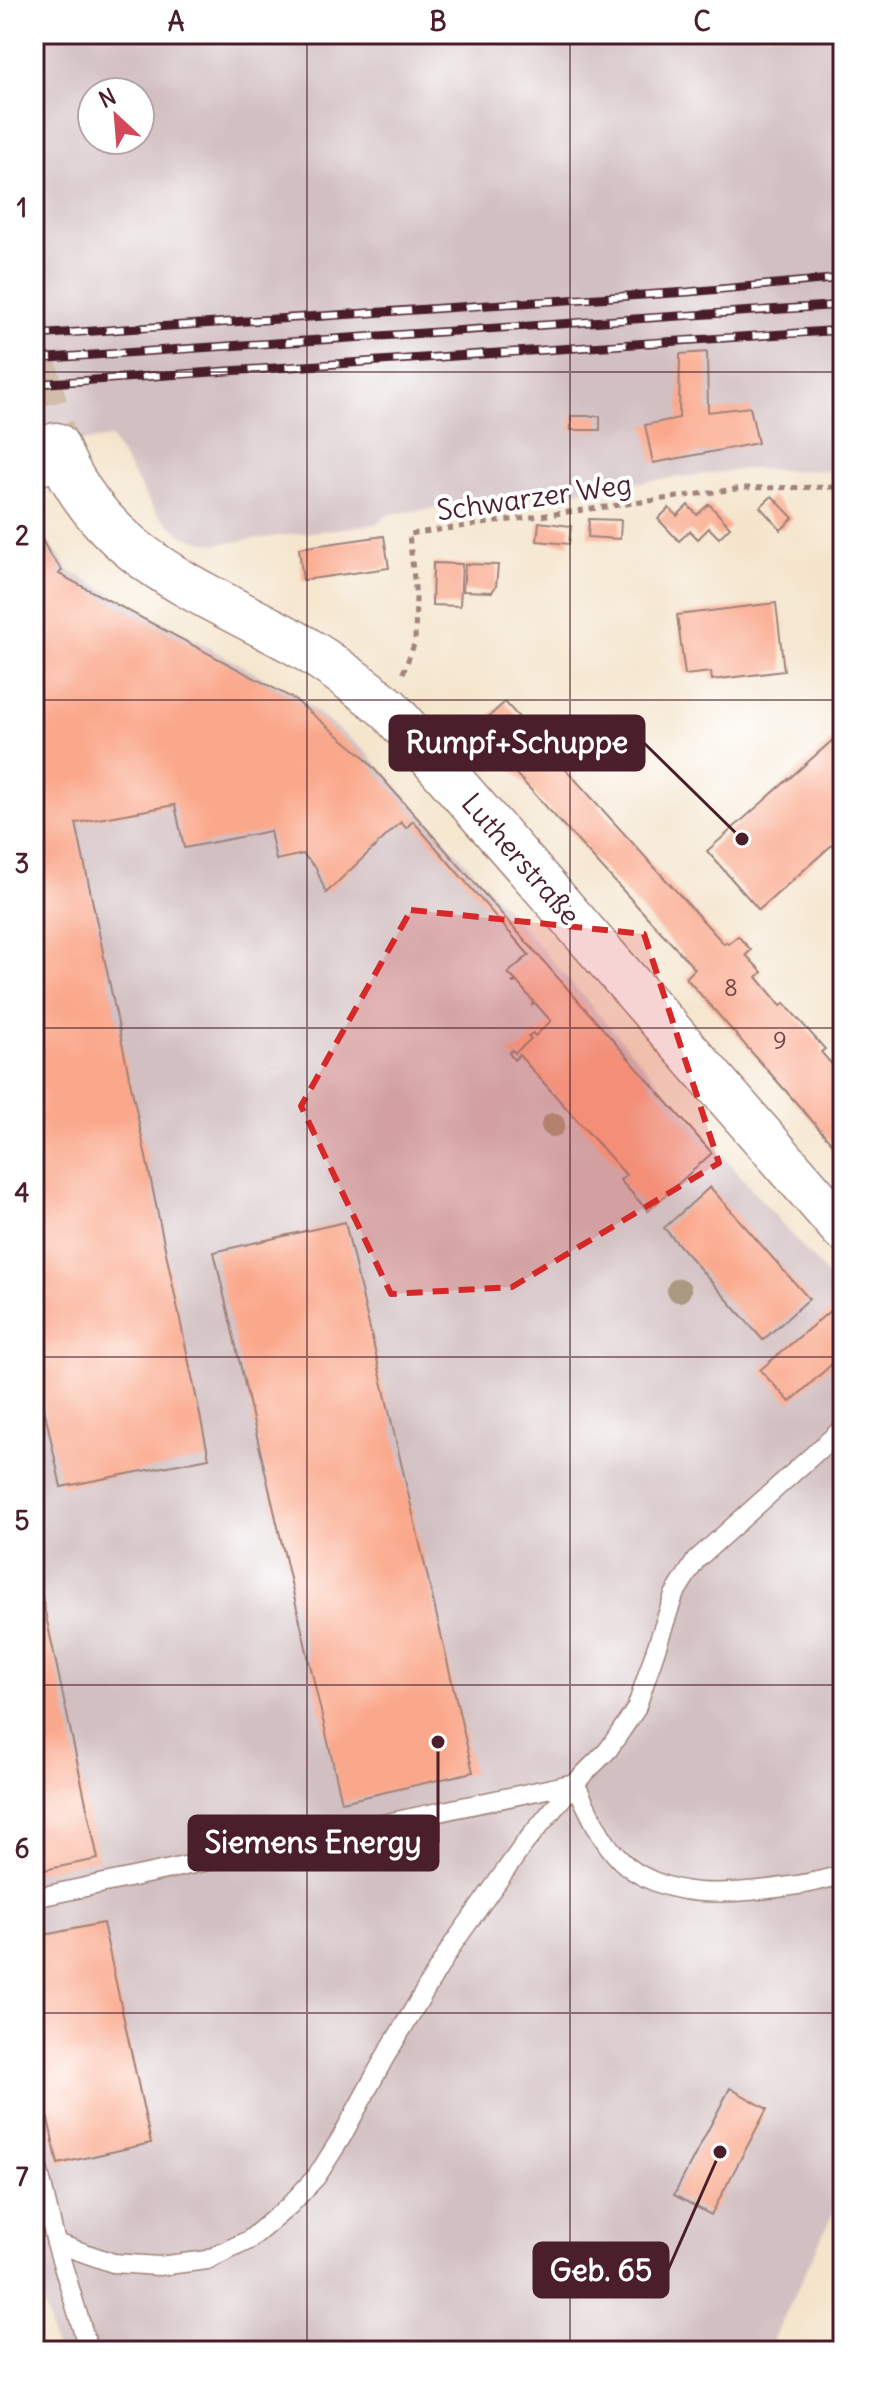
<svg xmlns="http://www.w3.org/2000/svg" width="877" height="2385" font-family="Delius,sans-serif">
	<rect width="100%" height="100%" fill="#fff"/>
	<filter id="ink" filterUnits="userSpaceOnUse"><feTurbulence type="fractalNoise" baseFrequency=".0125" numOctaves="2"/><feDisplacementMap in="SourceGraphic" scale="16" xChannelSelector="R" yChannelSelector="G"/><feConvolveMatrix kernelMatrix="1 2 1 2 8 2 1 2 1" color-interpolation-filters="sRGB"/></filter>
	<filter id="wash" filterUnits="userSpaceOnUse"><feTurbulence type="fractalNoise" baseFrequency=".006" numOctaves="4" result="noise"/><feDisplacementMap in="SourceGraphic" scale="32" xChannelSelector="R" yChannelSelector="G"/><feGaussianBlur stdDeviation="1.8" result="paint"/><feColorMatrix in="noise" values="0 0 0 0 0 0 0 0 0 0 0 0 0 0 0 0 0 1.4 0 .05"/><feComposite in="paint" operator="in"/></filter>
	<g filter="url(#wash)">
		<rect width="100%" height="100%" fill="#f4e4cb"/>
		<!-- industrial -->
		<g fill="#d2bfc1" fill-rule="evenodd">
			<path d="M34 34H843V471L745 469 390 514 376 524 215 544 184 537 154 510 111 438 34 448ZM92 92H140V140H92Z"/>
			<path d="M34 514 41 532 70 571 293 694 364 750 468 865 843 1293V2192L768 2351H56L34 2269Z"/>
		</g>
		<g id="blocks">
			<!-- building -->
			<g fill="#faa88b">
				<path d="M707 352 708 412 750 407 758 443 653 463 645 425 679 418 680 354Z"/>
				<rect x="571" y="416" width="29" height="14"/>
				<path d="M772 496 793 518 781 530 760 507Z"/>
				<path d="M709 504 730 527 719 538 709 528 698 539 690 531 679 541 658 519 669 508 677 516 688 505 697 515Z"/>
				<path d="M589 519 621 520 620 539 588 537Z"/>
				<path d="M539 522 571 526 569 544 537 541Z"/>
				<path d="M34 524 49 553 62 570 59 574 294 699 362 755 712 1153 648 1211 620 1180 626 1175 519 1055 514 1060 509 1053 512 1050 515 1053 531 1039 528 1036 533 1033 535 1036 551 1021 535 1003 532 1005 533 1001 517 982 512 983 516 981 508 973 529 955 413 821 406 828 401 822 326 893 316 868 303 854 276 860 270 831 184 848 175 805 76 823 209 1458 61 1487 34 1361Z"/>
				<path d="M384 536 389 568 303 580 299 548Z"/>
				<path d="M433 563 462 564 460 606 432 605Z"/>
				<path d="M465 564 498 565 496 586 492 592 463 591Z"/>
				<path d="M776 603 784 671 712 680 711 672 685 675 677 615Z"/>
				<path d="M505 702 724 944 726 942 728 944 738 936 751 950 746 955 762 972 757 977 781 1006 784 1003 825 1049 821 1052 843 1077V1144L837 1149 686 978 695 969 475 729Z"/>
				<path d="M843 731V835L759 910 707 851Z"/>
				<path d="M710 1187 809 1299 763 1340 664 1228Z"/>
				<path d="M345 1222 473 1772 342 1802 214 1252Z"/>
				<path d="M837 1305 843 1312V1354L790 1402 760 1370Z"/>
				<path d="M34 1560 98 1859 34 1872Z"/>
				<path d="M103 1923 151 2143 58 2164 34 2055V1937Z"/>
				<path d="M730 2088 767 2109 711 2215 674 2195Z"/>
			</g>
		</g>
	</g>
	<g filter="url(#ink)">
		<use href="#blocks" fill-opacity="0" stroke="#9f827b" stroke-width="2"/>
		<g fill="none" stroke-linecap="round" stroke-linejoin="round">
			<!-- tertiary-tunnel -->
			<path stroke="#d2bdab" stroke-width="44" stroke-dasharray="44 22" stroke-linecap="butt" d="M34 363 56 445"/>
			<defs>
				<g id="service">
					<path d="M34 479 65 467"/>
					<path d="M34 1898 575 1783C589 1811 602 1846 627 1866 642 1878 665 1887 684 1890 722 1897 806 1887 843 1874"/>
					<path d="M34 2151 56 2243"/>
					<path d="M89 2351 56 2243 113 2263 159 2266 207 2260 249 2240 289 2206 317 2176 341 2138 385 2057 453 1944 525 1843 575 1783 608 1750 636 1709 674 1595 696 1560 843 1428"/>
				</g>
				<path id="tertiary" d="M56 445C101 557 196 588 294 642 328 661 358 684 389 709L843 1229"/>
			</defs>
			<!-- service casing -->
			<use href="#service" stroke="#9f827b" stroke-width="21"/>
			<!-- tertiary casing -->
			<use href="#tertiary" stroke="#9f827b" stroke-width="47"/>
			<!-- path -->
			<path stroke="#9f827b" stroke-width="5" stroke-dasharray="6 6" stroke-linecap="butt" d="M403 673 415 642 416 597 409 534 743 488 843 487"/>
			<!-- service -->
			<use href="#service" stroke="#fff" stroke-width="18"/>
			<!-- tertiary -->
			<use href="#tertiary" stroke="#fff" stroke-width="44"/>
			<defs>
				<g id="rail">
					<path d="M34 335 688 292 843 278"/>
					<path d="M34 359 843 305"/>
					<path d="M34 384 843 330"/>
				</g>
			</defs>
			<!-- rail casing -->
			<use href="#rail" stroke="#4a1f2b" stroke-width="9"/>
			<!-- rail -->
			<use href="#rail" stroke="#fff" stroke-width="6" stroke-dasharray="18" stroke-linecap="butt"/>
		</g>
		<!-- trees -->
		<g fill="#ab9880">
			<circle cx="553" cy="1125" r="12"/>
			<circle cx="679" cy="1290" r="12"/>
		</g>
	</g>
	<!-- marked area -->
	<path fill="#d62828" fill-opacity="0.2" stroke="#d62828" stroke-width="6" stroke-dasharray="16 10" stroke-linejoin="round" d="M411 910 644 934 719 1163 512 1287 391 1294 301 1106Z"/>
	<!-- grid -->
	<path fill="none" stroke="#4a1f2b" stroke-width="2" stroke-opacity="0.55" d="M307 34V2351M570 34V2351M34 372H843M34 700H843M34 1028H843M34 1357H843M34 1685H843M34 2013H843"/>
	<g text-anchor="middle" stroke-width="8" stroke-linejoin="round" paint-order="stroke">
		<!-- number labels -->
		<g font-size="24" fill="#764143">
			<text x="731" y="996">8</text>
			<text x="780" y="1049">9</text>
		</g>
		<!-- street labels -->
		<g font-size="28" fill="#4a1f2b" stroke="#fff">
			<text transform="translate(534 497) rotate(-8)" y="10">Schwarzer Weg</text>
			<text transform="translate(521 859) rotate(49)" y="10">Lutherstraße</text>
		</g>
	</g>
	<!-- callouts -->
	<path fill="none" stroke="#4a1f2b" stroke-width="3" d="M742 839L644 743M438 1742L438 1843M720 2152L668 2270"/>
	<g fill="#4a1f2b" stroke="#fff" stroke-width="3">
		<circle cx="742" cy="839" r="8"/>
		<circle cx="438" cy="1742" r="8"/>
		<circle cx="720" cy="2152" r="8"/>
	</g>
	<g fill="#4a1f2b" stroke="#4a1f2b" stroke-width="3">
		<rect x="390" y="716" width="254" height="54" rx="8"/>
		<rect x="189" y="1816" width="249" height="54" rx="8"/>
		<rect x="534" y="2243" width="134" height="54" rx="8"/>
	</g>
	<g font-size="30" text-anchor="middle" font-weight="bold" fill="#fff">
		<text x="517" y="753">Rumpf+Schuppe</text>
		<text x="313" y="1853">Siemens Energy</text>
		<text x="601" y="2281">Geb. 65</text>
	</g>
	<!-- margin -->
	<rect width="877" height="2385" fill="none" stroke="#fff" stroke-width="88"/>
	<!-- north arrow -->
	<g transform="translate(116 116) rotate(334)"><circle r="38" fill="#ffffff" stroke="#b7a5aa" stroke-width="2"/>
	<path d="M0-6L14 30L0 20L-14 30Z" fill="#d1495b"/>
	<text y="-12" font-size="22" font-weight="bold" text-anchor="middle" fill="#4a1f2b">N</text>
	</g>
	<rect x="44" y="44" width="789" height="2297" fill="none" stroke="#4a1f2b" stroke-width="3"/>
	<g font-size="26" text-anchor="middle" font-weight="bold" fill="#4a1f2b">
		<text x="176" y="31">A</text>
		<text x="438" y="31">B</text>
		<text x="702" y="31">C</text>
		<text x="22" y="217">1</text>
		<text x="22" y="545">2</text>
		<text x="22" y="873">3</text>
		<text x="22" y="1202">4</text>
		<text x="22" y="1530">5</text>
		<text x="22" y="1858">6</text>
		<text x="22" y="2186">7</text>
	</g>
</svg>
